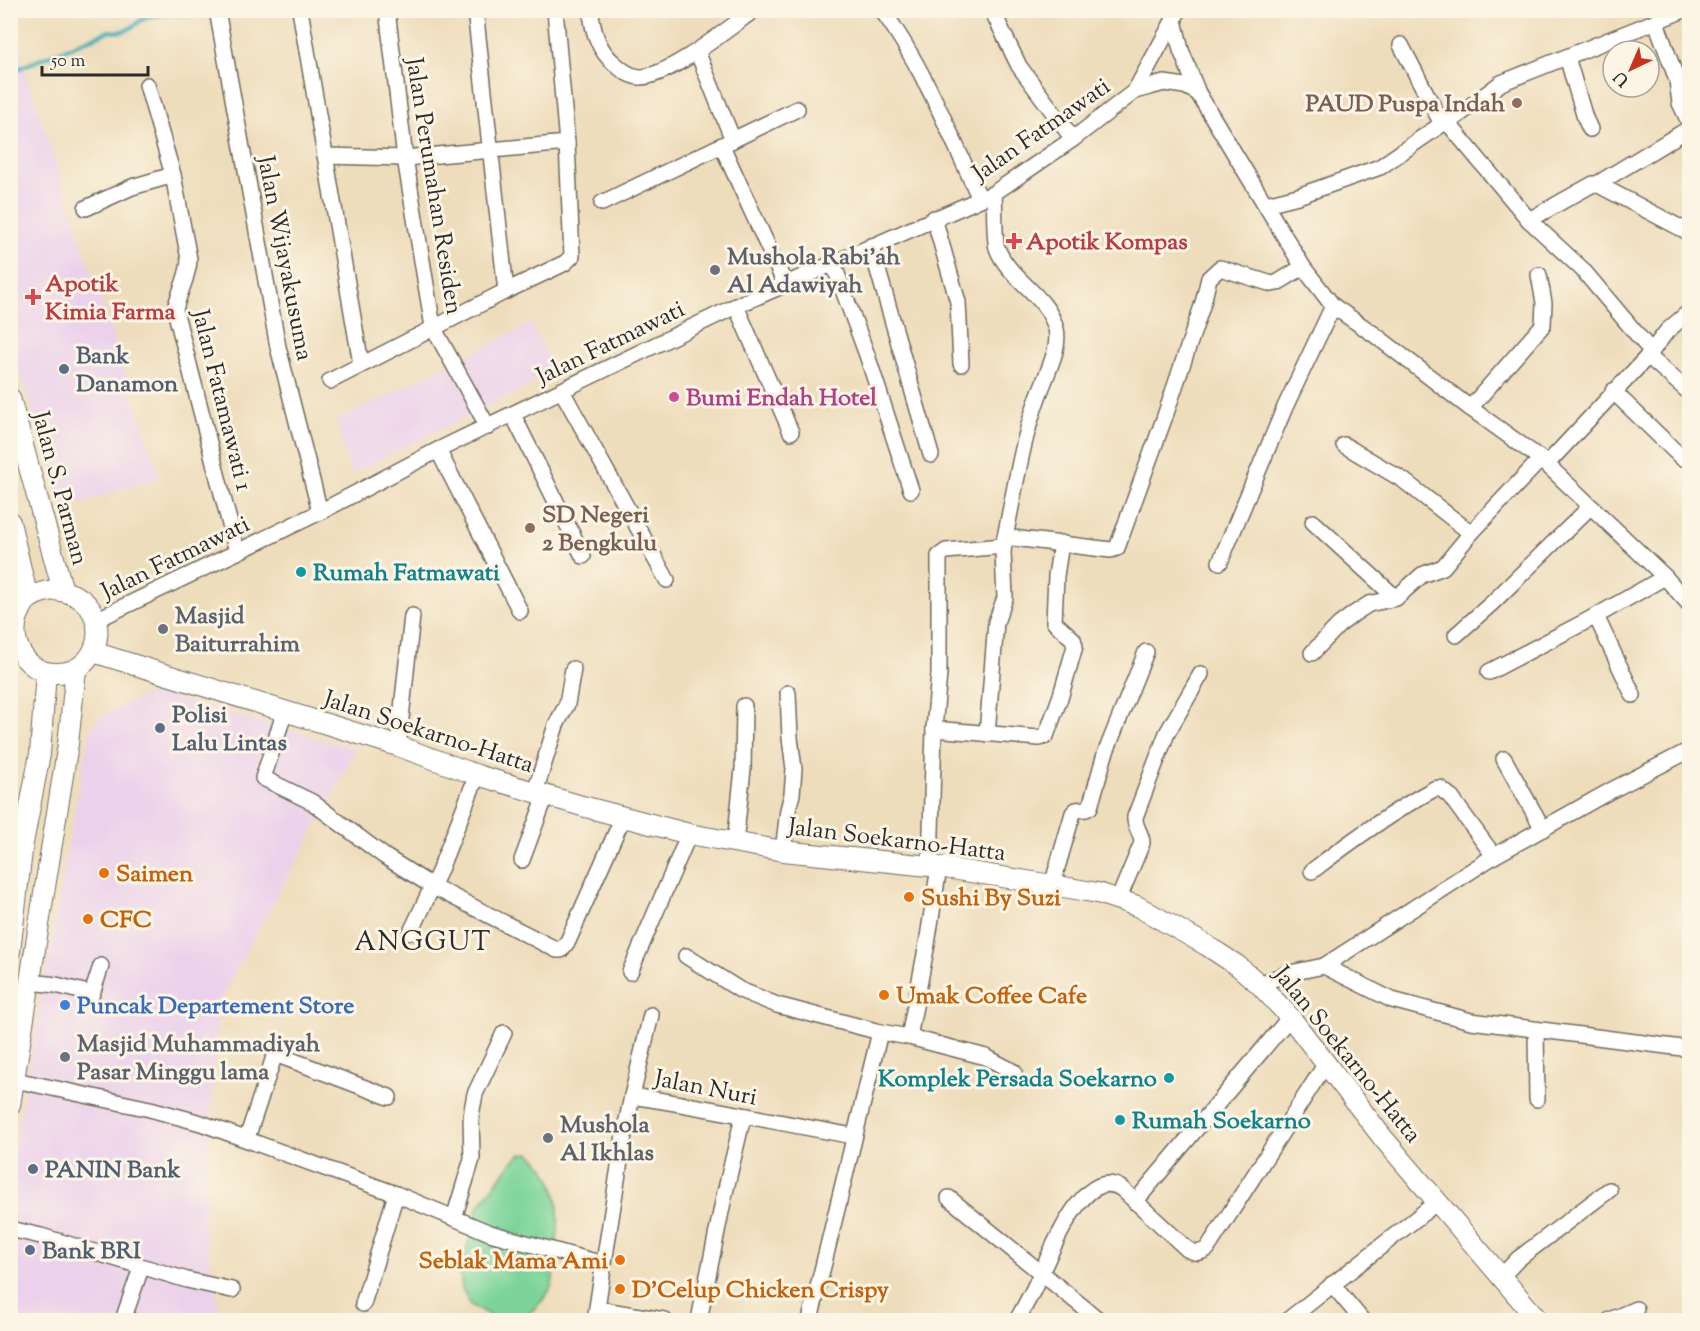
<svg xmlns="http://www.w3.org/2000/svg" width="1700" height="1331" font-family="'Sorts Mill Goudy',serif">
	<rect width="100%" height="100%" fill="#fcf5e5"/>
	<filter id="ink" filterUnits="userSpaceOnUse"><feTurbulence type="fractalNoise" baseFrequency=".0167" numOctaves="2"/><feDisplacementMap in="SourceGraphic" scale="12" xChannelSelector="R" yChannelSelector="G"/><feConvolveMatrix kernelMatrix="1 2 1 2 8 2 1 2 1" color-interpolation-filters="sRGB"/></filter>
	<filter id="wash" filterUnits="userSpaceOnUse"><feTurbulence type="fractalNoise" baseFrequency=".008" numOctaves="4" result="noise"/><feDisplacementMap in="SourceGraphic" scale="24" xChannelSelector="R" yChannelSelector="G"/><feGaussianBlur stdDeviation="1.35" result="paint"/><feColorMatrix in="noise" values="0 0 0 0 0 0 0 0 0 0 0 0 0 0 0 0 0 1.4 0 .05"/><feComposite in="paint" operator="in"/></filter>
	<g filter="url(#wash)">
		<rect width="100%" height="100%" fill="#edb"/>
		<!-- built -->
		<g fill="#ebd1eb">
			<path d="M11 28 160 477 65 508 11 345Z"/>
			<path d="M531 324 556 372 351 474 336 421Z"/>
			<path d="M153 692 356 749 326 808 219 1000 203 1224 221 1320H11V1167L88 737 98 717Z"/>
		</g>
		<!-- green -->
		<path fill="#7bd49a" stroke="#538062" stroke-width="1.5" d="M530 1153C563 1180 561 1218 555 1257 554 1266 554 1276 552 1285 546 1300 533 1310 521 1320L495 1318 470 1305 462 1288 460 1272 478 1207 512 1162 521 1154Z"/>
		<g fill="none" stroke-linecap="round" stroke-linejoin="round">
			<!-- stream -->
			<path stroke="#3cacb8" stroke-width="4.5" d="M17 69 109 31C135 35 134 19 152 16 174 11 189 16 210 15 216 14 222 12 228 10"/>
		</g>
	</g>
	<g filter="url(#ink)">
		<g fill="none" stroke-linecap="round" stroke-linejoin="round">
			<defs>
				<g id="minor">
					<path d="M217 10 278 347 320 512"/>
					<path d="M300 10 361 364"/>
					<path d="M387 10 405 158 433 327 488 427"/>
					<path d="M475 10 506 291"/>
					<path d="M591 10C592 30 599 51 615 64 622 70 629 76 639 77 666 79 730 27 754 10"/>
					<path d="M882 10C924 68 950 134 980 199"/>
					<path d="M992 10 1019 66 1073 139"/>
					<path d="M1173 16 1181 50 1198 93"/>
					<path d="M1656 22 1677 80 1680 103 1690 124"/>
					<path d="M1401 45 1442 124"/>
					<path d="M697 51 733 140"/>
					<path d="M1567 57 1585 118 1590 129"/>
					<path d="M147 85 173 175 189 259C189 276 178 294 175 310L237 552"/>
					<path d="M1135 91 1179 10"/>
					<path d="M1448 123 1529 220 1582 269 1651 351"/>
					<path d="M722 146 785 284"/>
					<path d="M325 156 405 158 567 143"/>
					<path d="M1597 184 1690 233"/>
					<path d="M994 193C995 205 994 241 997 248 1009 280 1047 294 1056 329 1060 346 1050 366 1044 382 1023 431 1016 485 1005 537"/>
					<path d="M602 203 797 109"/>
					<path d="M1266 204 1298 196 1380 167 1442 124 1448 123 1501 83 1684 10"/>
					<path d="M86 208 132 187 173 175"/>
					<path d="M934 218 958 302 961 364"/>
					<path d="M1529 220 1593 184H1597L1690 128"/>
					<path d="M871 246 931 455"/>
					<path d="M833 263 867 355 911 490"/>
					<path d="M736 306 791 432"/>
					<path d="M1648 356 1690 393"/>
					<path d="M330 381 506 291 565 263 572 256 567 143 555 10"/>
					<path d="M562 391 667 580"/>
					<path d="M1613 391 1682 458"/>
					<path d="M1470 408 1543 325 1544 303 1539 275"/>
					<path d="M513 415 583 556"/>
					<path d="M1344 445 1403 480 1471 533"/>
					<path d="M438 450 520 611"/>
					<path d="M1546 465 1648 356 1667 331 1690 311"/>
					<path d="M1313 522 1396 598"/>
					<path d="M1220 562 1285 407 1333 306"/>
					<path d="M1596 616 1633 695"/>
					<path d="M96 620 320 512 438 450 736 306 994 193 1073 139 1135 91 1164 83 1185 86 1198 93 1303 267 1333 306 1375 335 1470 408 1541 459 1665 577 1690 605"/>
					<path d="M1456 635 1492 603 1590 507"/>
					<path d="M1312 653 1339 625 1355 613 1369 604 1396 598 1422 575 1443 567 1471 533 1541 459"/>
					<path d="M1489 672 1596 616 1665 577"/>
					<path d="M285 711 263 778 312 802 384 856 432 886 557 950H561L568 941 623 817"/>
					<path d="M934 729 1039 738 1046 736 1061 695 1075 646 1073 639 1054 622 1056 576 1061 543"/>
					<path d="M987 734 996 622 1005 598 1003 552 1005 537 1111 550 1117 548 1164 419 1203 303 1209 278 1220 268 1272 284 1277 283 1303 267"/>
					<path d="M398 746 412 616"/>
					<path d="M1504 759 1543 829"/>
					<path d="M535 792 556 725 567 704 573 669"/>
					<path d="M735 843 743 769 744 706"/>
					<path d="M783 851 788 810 792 794 794 769 790 738 788 693"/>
					<path d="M522 860 546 795"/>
					<path d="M930 866 934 729 939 674V556L946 551 1003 546"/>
					<path d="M1312 871C1352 840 1390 813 1434 789L1440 788 1450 796 1494 856"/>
					<path d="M1052 885 1073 813 1076 810 1086 809 1090 807 1105 754 1146 652"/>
					<path d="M1119 898 1142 843C1142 833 1134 827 1135 817L1167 733 1201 674"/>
					<path d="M411 932 439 872 477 775"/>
					<path d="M686 956 740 990 777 1005 880 1032"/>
					<path d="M1324 966 1494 856 1610 791 1690 750"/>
					<path d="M630 972 689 834"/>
					<path d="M31 982 56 985 92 994 101 966"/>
					<path d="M1259 984 1290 973 1324 966 1392 1000 1471 1021 1690 1049"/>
					<path d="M1536 1031 1537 1099"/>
					<path d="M909 1037 986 1057 1014 1072"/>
					<path d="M15 1080 150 1109 201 1123 396 1194 490 1233 603 1264"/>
					<path d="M632 1096 651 1015"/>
					<path d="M247 1138 273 1060 278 1055 389 1097"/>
					<path d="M949 1198 1099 1320"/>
					<path d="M1135 1202 1290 1017"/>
					<path d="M454 1218 472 1159 471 1115 475 1094 504 1033"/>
					<path d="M10 1229 41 1236 187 1280 232 1290"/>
					<path d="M1500 1278 1518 1259 1609 1190"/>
					<path d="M1332 1284 1362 1320"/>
					<path d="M363 1304 396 1194"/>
					<path d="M597 1309 664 1320"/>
					<path d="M123 1320 141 1268"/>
					<path d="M595 1320 624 1135 632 1096C706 1107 780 1123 854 1136"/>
					<path d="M699 1320 724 1197 743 1117"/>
					<path d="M810 1320 880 1032 909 1037 927 944 939 867"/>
					<path d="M1017 1320C1026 1304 1035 1288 1042 1271 1053 1248 1086 1163 1122 1189L1187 1249C1195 1253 1198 1254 1207 1249L1325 1065"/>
					<path d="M1288 1320 1437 1202"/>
					<path d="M1610 1320 1636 1309"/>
				</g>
				<g id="major">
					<path d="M10 398 63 591"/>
					<path d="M10 522 28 599"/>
					<path d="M55 590C116 596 107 675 55 673 23 672 6 637 21 610 23 606 25 601 29 599 36 593 46 591 55 590Z"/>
					<path d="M93 652 398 746 477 775 582 806 689 834 783 851 939 867 1052 885 1098 893 1137 906 1206 945 1238 966 1259 984 1290 1017 1383 1138 1538 1320"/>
					<path d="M10 951 23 843 40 754 46 672"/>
					<path d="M10 1105 68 744 76 669"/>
				</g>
			</defs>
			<!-- minor casing -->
			<use href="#minor" stroke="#6f695d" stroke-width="18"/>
			<!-- major casing -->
			<use href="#major" stroke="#6f695d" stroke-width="22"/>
			<!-- minor -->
			<use href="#minor" stroke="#fff" stroke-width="15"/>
			<!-- major -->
			<use href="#major" stroke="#fff" stroke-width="20"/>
		</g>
	</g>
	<!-- markers -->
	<g fill="#8d6e63" stroke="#fcf5e5" stroke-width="2">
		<circle cx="1517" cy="103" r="6"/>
		<circle cx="530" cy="528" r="6"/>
	</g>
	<g fill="#e0444e" stroke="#fcf5e5" stroke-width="2">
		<path d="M1011 232h6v6h6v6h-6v6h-6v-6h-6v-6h6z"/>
		<path d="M30 288h6v6h6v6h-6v6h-6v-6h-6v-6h6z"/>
	</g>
	<g fill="#6b7280" stroke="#fcf5e5" stroke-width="2">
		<circle cx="715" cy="270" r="6"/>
		<circle cx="163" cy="629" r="6"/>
		<circle cx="65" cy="1057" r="6"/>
		<circle cx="548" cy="1138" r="6"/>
	</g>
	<g fill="#5c6f8a" stroke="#fcf5e5" stroke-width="2">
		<circle cx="64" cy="369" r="6"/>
		<circle cx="160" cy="728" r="6"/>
		<circle cx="33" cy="1169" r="6"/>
		<circle cx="30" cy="1250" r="6"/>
	</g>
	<circle fill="#d1479c" stroke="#fcf5e5" stroke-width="2" cx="674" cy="397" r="6"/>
	<g fill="#0f9aa8" stroke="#fcf5e5" stroke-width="2">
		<circle cx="301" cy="572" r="6"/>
		<circle cx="1169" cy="1078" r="6"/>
		<circle cx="1120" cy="1120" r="6"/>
	</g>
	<g fill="#e8710a" stroke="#fcf5e5" stroke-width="2">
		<circle cx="104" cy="873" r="6"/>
		<circle cx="909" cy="897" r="6"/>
		<circle cx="88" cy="919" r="6"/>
		<circle cx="884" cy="995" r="6"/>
		<circle cx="620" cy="1260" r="6"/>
		<circle cx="620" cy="1289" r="6"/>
	</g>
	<circle fill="#3f7fe0" stroke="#fcf5e5" stroke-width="2" cx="65" cy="1005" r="6"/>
	<g text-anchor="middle" stroke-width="6" stroke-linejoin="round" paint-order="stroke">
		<!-- education labels -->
		<g font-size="24" font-weight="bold" fill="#785e54" stroke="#fcf5e5" text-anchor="end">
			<text x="1505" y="111">PAUD Puspa Indah</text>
			<text x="542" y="522" text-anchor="start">SD Negeri<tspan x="542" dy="28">2 Bengkulu</tspan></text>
		</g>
		<!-- street labels -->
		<g font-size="24" fill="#2b2b2b" stroke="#fcf5e5">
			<text transform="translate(1041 129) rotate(-35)" y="8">Jalan Fatmawati</text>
			<text transform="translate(435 186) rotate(81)" y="8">Jalan Perumahan Residen</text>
			<text transform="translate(286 258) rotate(79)" y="8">Jalan Wijayakusuma</text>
			<text transform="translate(610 342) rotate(-26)" y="8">Jalan Fatmawati</text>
			<text transform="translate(223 400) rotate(76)" y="8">Jalan Fatamawati 1</text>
			<text transform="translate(61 488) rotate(75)" y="8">Jalan S. Parman</text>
			<text transform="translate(175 557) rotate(-26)" y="8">Jalan Fatmawati</text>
			<text transform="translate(429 731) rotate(18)" y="8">Jalan Soekarno-Hatta</text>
			<text transform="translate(897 839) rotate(7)" y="8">Jalan Soekarno-Hatta</text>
			<text transform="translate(1348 1054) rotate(51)" y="8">Jalan Soekarno-Hatta</text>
			<text transform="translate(706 1087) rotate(11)" y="8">Jalan Nuri</text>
		</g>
		<!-- health labels -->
		<g font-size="24" font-weight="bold" fill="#be3a42" stroke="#fcf5e5" text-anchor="start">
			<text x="1026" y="249">Apotik Kompas</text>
			<text x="45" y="291">Apotik<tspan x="45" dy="28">Kimia Farma</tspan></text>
		</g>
		<!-- worship labels -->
		<g font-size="24" font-weight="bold" fill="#5b616d" stroke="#fcf5e5" text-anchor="start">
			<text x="727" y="264">Mushola Rabi'ah<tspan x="727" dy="28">Al Adawiyah</tspan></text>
			<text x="175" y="623">Masjid<tspan x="175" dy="28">Baiturrahim</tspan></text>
			<text x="77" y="1051">Masjid Muhammadiyah<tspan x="77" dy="28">Pasar Minggu lama</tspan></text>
			<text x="560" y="1132">Mushola<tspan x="560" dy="28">Al Ikhlas</tspan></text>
		</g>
		<!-- service labels -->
		<g font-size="24" font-weight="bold" fill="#4e5e75" stroke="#fcf5e5" text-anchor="start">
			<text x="76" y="363">Bank<tspan x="76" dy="28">Danamon</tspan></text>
			<text x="172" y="722">Polisi<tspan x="172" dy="28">Lalu Lintas</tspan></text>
			<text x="45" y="1177">PANIN Bank</text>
			<text x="42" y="1258">Bank BRI</text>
		</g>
		<!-- hotel labels -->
		<g font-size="24" font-weight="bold" fill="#b23c85" stroke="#fcf5e5" text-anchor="start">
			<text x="686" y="405">Bumi Endah Hotel</text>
		</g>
		<!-- culture labels -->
		<g font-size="24" font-weight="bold" fill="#0d838f" stroke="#fcf5e5" text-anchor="start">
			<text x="313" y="580">Rumah Fatmawati</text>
			<text x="1157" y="1086" text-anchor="end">Komplek Persada Soekarno</text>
			<text x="1132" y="1128">Rumah Soekarno</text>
		</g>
		<!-- food labels -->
		<g font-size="24" font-weight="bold" fill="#c56008" stroke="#fcf5e5" text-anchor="start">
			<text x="116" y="881">Saimen</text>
			<text x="921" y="905">Sushi By Suzi</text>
			<text x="100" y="927">CFC</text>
			<text x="896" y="1003">Umak Coffee Cafe</text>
			<text x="608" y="1268" text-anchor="end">Seblak Mama Ami</text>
			<text x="632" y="1297">D'Celup Chicken Crispy</text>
		</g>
		<!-- shop labels -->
		<g font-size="24" font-weight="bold" fill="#366cbe" stroke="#fcf5e5" text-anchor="start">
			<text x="77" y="1013">Puncak Departement Store</text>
		</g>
		<!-- quarter labels -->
		<g font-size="27" letter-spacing="1.5" fill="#2b2b2b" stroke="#fcf5e5">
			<text x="423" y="950">ANGGUT</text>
		</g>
	</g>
	<!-- margin -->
	<rect width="1700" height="1331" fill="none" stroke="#fcf5e5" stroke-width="36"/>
	<!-- north arrow -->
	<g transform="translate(1631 69) rotate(224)"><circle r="28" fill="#fcf5e5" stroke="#a8a49b" stroke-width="1.5"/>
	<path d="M0-4.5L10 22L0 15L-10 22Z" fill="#c8321e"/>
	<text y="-9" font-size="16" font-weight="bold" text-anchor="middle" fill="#2b2b2b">U</text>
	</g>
	<!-- scale -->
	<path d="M42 66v9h106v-9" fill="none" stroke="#2b2b2b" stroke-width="3"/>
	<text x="51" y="66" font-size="18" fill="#2b2b2b" stroke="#fcf5e5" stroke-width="4.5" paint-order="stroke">50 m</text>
</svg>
